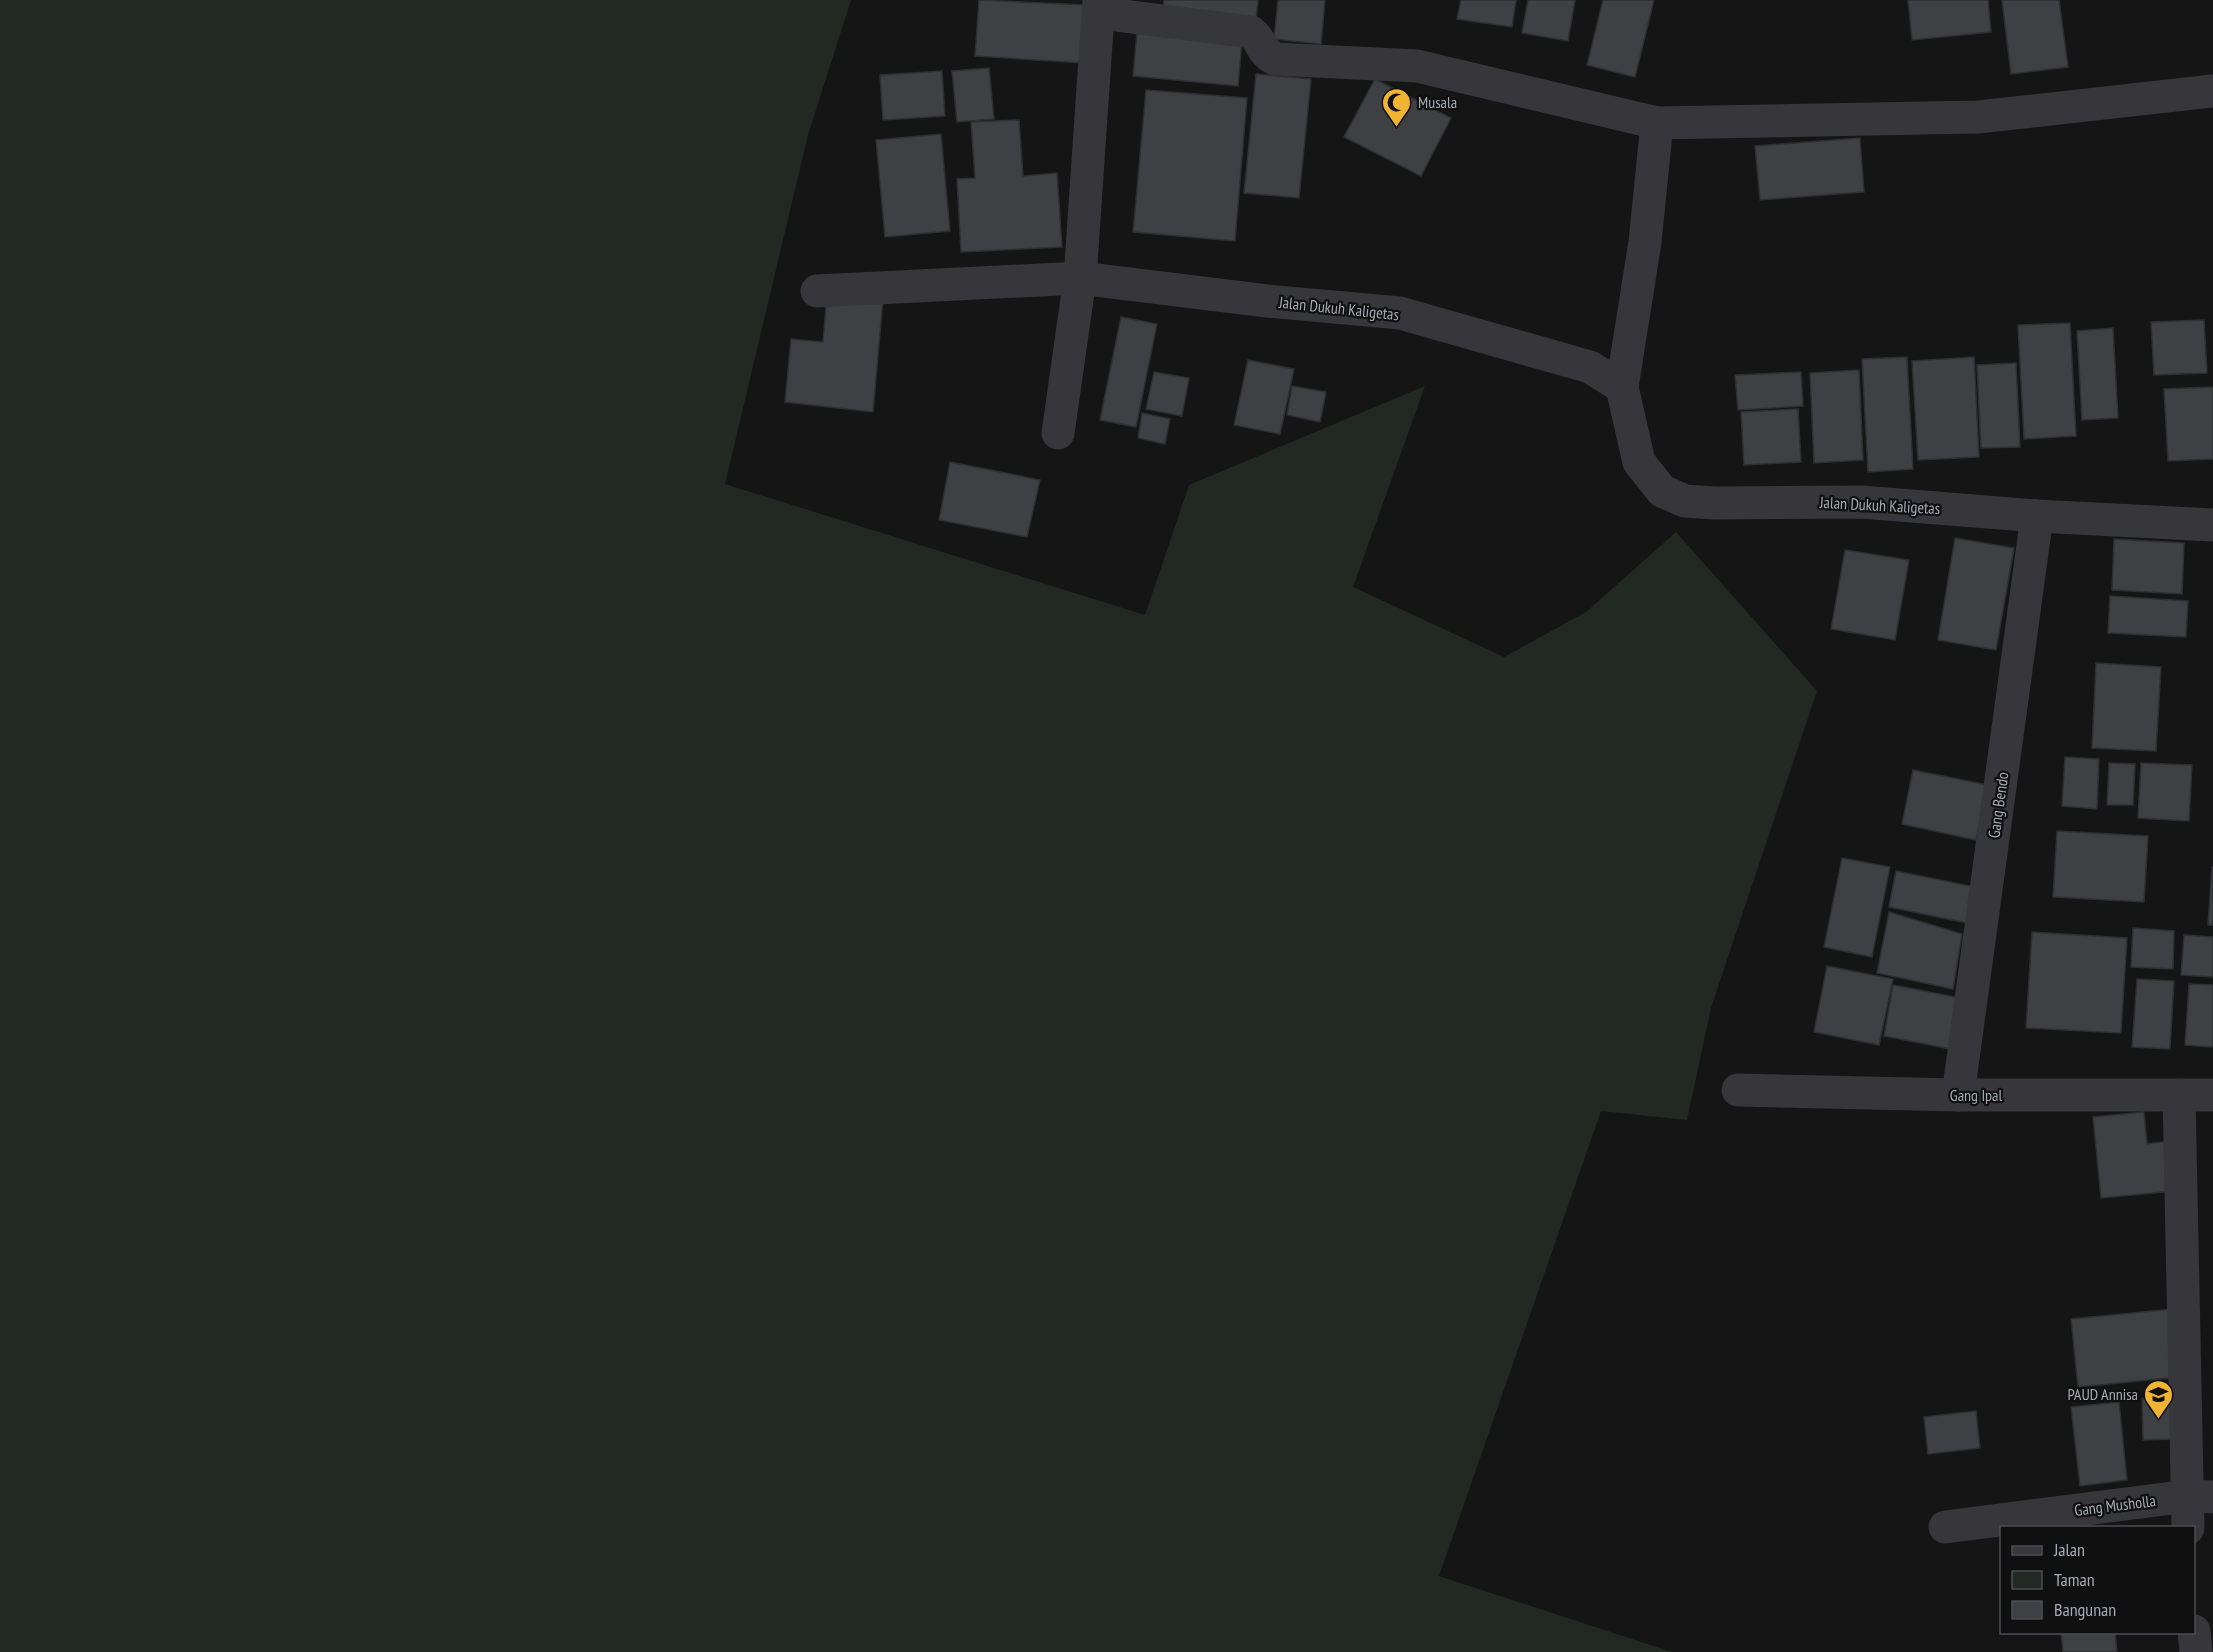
<svg xmlns="http://www.w3.org/2000/svg" width="2213" height="1652" font-family="'PT Sans Narrow',sans-serif">
	<rect width="100%" height="100%" fill="#151516"/>
	<!-- green -->
	<path fill="#212922" d="M0 0H851L808 135 725 484 1145 615 1189 485 1425 386 1353 587 1504 657 1586 612 1676 532 1817 691 1711 1008 1687 1120 1601 1111 1439 1576 1672 1652H0Z"/>
	<!-- building -->
	<g fill="#3f4043" stroke="#2f2f32" stroke-width="1.5">
		<path d="M979 0 1088 5 1084 63 975 56Z"/>
		<path d="M1164 0H1258L1256 19 1163 11Z"/>
		<path d="M1278 0H1325L1321 44 1274 39Z"/>
		<path d="M1461 0H1516L1512 27 1457 19Z"/>
		<path d="M1528 0H1575L1568 41 1522 33Z"/>
		<path d="M1603 0H1654L1635 77 1587 65Z"/>
		<path d="M1908 0H1988L1991 32 1912 40Z"/>
		<path d="M2002 0H2059L2068 67 2011 74Z"/>
		<path d="M1137 32 1242 41 1238 86 1133 76Z"/>
		<path d="M989 68 994 119 957 122 952 71Z"/>
		<path d="M942 71 945 116 883 120 880 75Z"/>
		<path d="M1256 74 1311 79 1299 198 1244 193Z"/>
		<path d="M1375 79 1451 118 1421 176 1344 137Z"/>
		<path d="M1146 90 1247 98 1235 241 1133 232Z"/>
		<path d="M1019 120 1023 176 1057 173 1062 247 961 252 957 179 975 178 971 122Z"/>
		<path d="M941 134 950 231 885 237 876 140Z"/>
		<path d="M1860 138 1864 192 1760 200 1755 146Z"/>
		<path d="M827 294 883 299 873 412 785 402 791 339 823 342Z"/>
		<path d="M1121 317 1157 324 1136 427 1100 420Z"/>
		<path d="M2204 320 2207 373 2154 375 2151 322Z"/>
		<path d="M2070 323 2076 436 2024 439 2018 325Z"/>
		<path d="M2113 328 2118 418 2082 420 2077 331Z"/>
		<path d="M1907 357 1913 469 1868 472 1862 359Z"/>
		<path d="M1974 357 1979 457 1918 460 1912 361Z"/>
		<path d="M1248 360 1294 369 1280 434 1234 425Z"/>
		<path d="M2016 363 2020 447 1981 448 1977 365Z"/>
		<path d="M1859 370 1863 460 1814 463 1810 373Z"/>
		<path d="M1154 372 1189 378 1182 416 1146 409Z"/>
		<path d="M1801 372 1803 406 1738 410 1735 375Z"/>
		<path d="M1292 386 1326 392 1320 422 1287 415Z"/>
		<path d="M2213 387V459L2168 461 2164 389Z"/>
		<path d="M1798 409 1801 462 1744 465 1741 412Z"/>
		<path d="M1142 413 1170 419 1165 444 1138 438Z"/>
		<path d="M950 462 1040 480 1027 537 939 520Z"/>
		<path d="M1955 538 2014 548 1996 650 1938 640Z"/>
		<path d="M2114 539 2184 543 2182 594 2112 590Z"/>
		<path d="M1845 550 1909 560 1895 640 1831 629Z"/>
		<path d="M2110 596 2188 601 2186 637 2108 633Z"/>
		<path d="M2096 663 2161 667 2156 751 2092 748Z"/>
		<path d="M2065 757 2099 759 2097 809 2062 806Z"/>
		<path d="M2109 763 2135 764 2133 805H2107Z"/>
		<path d="M2141 763 2192 765 2189 821 2138 818Z"/>
		<path d="M1913 770 1988 785 1976 840 1902 824Z"/>
		<path d="M2057 831 2148 836 2144 902 2053 897Z"/>
		<path d="M1842 858 1890 867 1872 957 1824 947Z"/>
		<path d="M2212 867H2213V925H2208Z"/>
		<path d="M1896 871 1980 888 1972 924 1889 907Z"/>
		<path d="M1889 912 1962 934 1953 989 1877 973Z"/>
		<path d="M2133 928 2174 931 2173 969 2131 967Z"/>
		<path d="M2032 932 2127 938 2121 1033 2026 1028Z"/>
		<path d="M2184 935 2213 937V977L2181 975Z"/>
		<path d="M1827 966 1893 979 1879 1045 1814 1032Z"/>
		<path d="M2137 979 2174 981 2170 1049 2132 1047Z"/>
		<path d="M2189 984 2213 985V1047L2185 1045Z"/>
		<path d="M1893 985 1966 999 1956 1050 1884 1036Z"/>
		<path d="M2144 1112 2147 1144 2169 1141 2174 1191 2101 1198 2093 1117Z"/>
		<path d="M2173 1309 2180 1377 2078 1387 2071 1319Z"/>
		<path d="M2174 1397 2176 1439 2143 1440 2142 1399Z"/>
		<path d="M2119 1402 2127 1480 2080 1486 2071 1407Z"/>
		<path d="M1976 1411 1980 1448 1928 1454 1924 1417Z"/>
		<path d="M2061 1632H2115L2117 1652H2063Z"/>
	</g>
	<g fill="none" stroke-linecap="round" stroke-linejoin="round">
		<!-- street -->
		<g stroke="#36363b" stroke-width="33">
			<path d="M1099 13 1251 32C1262 40 1261 53 1275 59L1417 66 1657 123 1978 117 2213 91"/>
			<path d="M1657 123 1645 242 1622 387 1639 462 1662 491 1685 501 1715 503 1861 502 2037 516 2213 525"/>
			<path d="M817 291 1080 278 1267 301 1400 313 1590 367 1622 387"/>
			<path d="M1058 433 1080 278 1099 0"/>
			<path d="M1738 1090 1958 1095H2213"/>
			<path d="M1958 1095 2037 516"/>
			<path d="M2179 1096 2188 1528"/>
			<path d="M1945 1527 2188 1496 2213 1497"/>
			<path d="M2194 1631 2196 1652"/>
		</g>
	</g>
	<!-- icons -->
	<defs>
		<symbol id="mosque-pin" viewBox="-11 -11 22 30"><path d="M0 17L-7.5 6A9.5 9.5 0 1 1 7.5 6Z" fill="#f0b433" stroke="#101011"/><path d="M3.5-4.9A6 6 0 1 0 3.5 4.9A5 5 0 1 1 3.5-4.9Z" fill="#111"/></symbol>
		<symbol id="school-pin" viewBox="-11 -11 22 30"><path d="M0 17L-7.5 6A9.5 9.5 0 1 1 7.5 6Z" fill="#f0b433" stroke="#101011"/><path d="M0-5L7-2L0 1L-7-2ZM-4 1L0 2.5L4 1V4Q0 6-4 4Z" fill="#111"/></symbol>
	</defs>
	<g fill-rule="evenodd">
		<use href="#mosque-pin" x="1380" y="86" width="33" height="45"/>
		<use href="#school-pin" x="2142" y="1378" width="33" height="45"/>
	</g>
	<g text-anchor="middle" stroke-width="4.5" stroke-linejoin="round" paint-order="stroke">
		<!-- poi labels -->
		<g font-size="16" fill="#a6abb7" stroke="#101011" text-anchor="start">
			<text x="1418" y="108">Musala</text>
			<text x="2138" y="1400" text-anchor="end">PAUD Annisa</text>
		</g>
		<!-- street labels -->
		<g font-size="16" fill="#a6abb7" stroke="#101011">
			<text transform="translate(1339 308) rotate(6)" y="6">Jalan Dukuh Kaligetas</text>
			<text transform="translate(1880 505) rotate(3)" y="6">Jalan Dukuh Kaligetas</text>
			<text transform="translate(1998 805) rotate(-82)" y="6">Gang Bendo</text>
			<text x="1976" y="1101">Gang Ipal</text>
			<text transform="translate(2115 1505) rotate(-7)" y="6">Gang Musholla</text>
		</g>
	</g>
	<!-- legend -->
	<rect x="2000" y="1526" width="195" height="108" fill="#101011" stroke="#4c4e53" stroke-width="1.5"/>
	<rect x="2012" y="1546" width="30" height="9" fill="#36363b" stroke="#4c4e53" stroke-width="1.5"/>
	<text x="2054" y="1556" font-size="18" fill="#a6abb7">Jalan</text>
	<rect x="2012" y="1571" width="30" height="18" fill="#212922" stroke="#4c4e53" stroke-width="1.5"/>
	<text x="2054" y="1586" font-size="18" fill="#a6abb7">Taman</text>
	<rect x="2012" y="1601" width="30" height="18" fill="#3f4043" stroke="#4c4e53" stroke-width="1.5"/>
	<text x="2054" y="1616" font-size="18" fill="#a6abb7">Bangunan</text>
</svg>
